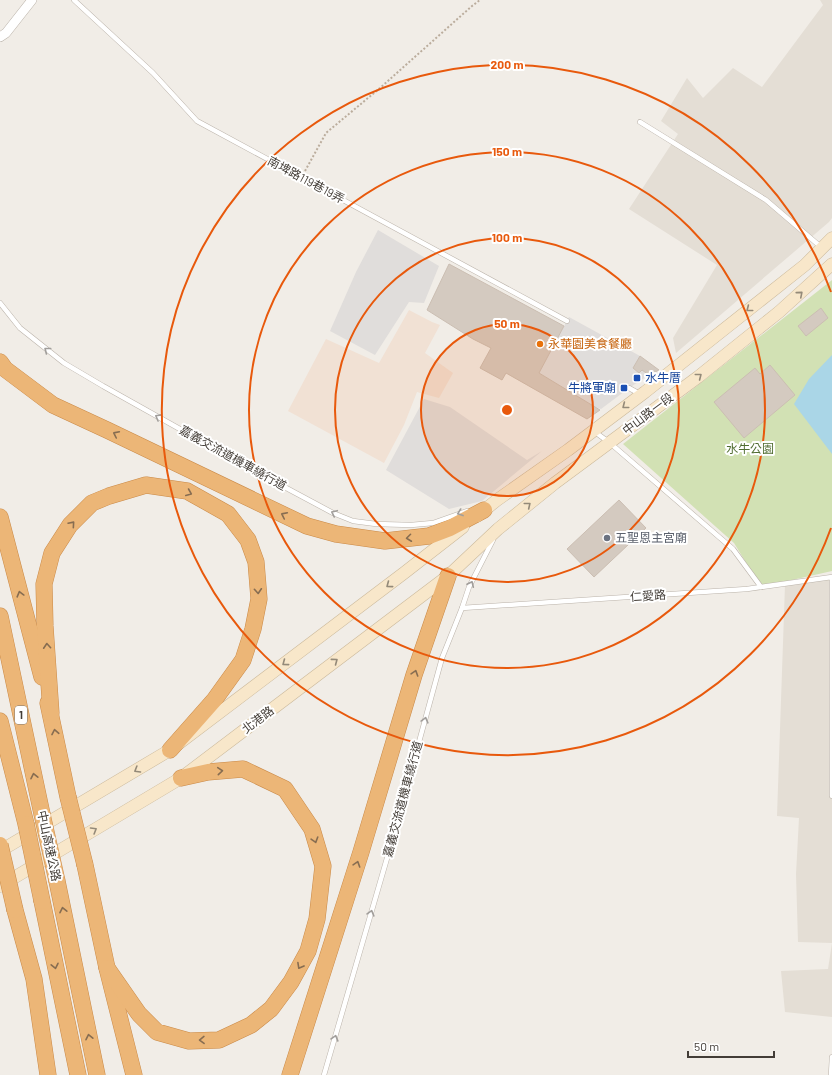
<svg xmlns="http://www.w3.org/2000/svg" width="832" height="1075" font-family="Barlow,'Noto Sans TC',sans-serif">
	<rect width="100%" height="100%" fill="#f1ede7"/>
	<!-- residential -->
	<g fill="#e4ded5">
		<path d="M820 0H832V218L829 222 676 353 673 338 717 265 629 209 678 134 661 121 687 78 703 98 733 68 762 87 823 5Z"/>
		<path d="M832 576V1017L785 1012 781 971 828 969 832 943 798 942 796 874 799 818 777 816 785 585Z"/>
	</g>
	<!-- commercial -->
	<path fill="#f1e1d4" d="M409 310 432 322 440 325 425 353 453 373 439 398 417 392 404 425 384 463 288 411 326 339 379 363Z"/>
	<!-- green -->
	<path fill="#d2e1b4" d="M832 280V571L761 587 734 543 623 444Z"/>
	<!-- parking -->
	<g fill="#e0dddb">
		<path d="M378 230 439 266 424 303 409 302 375 355 330 331 356 272Z"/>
		<path d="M569 317 640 356 633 368 639 373 642 370 649 375 629 388 601 409 595 407 539 373Z"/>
		<path d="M424 399 450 407 527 460 542 451 482 501 449 509 386 470Z"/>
	</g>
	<!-- water -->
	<path fill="#aad6e7" d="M832 355V454L794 404 809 379Z"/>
	<!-- building -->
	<g fill="#d4cac0" stroke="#cbbeb2">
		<path d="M449 264 564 326 539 373 600 410 587 419 506 373 502 380 480 368 491 348 473 339 427 310Z"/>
		<path d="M821 308 828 318 806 336 798 326Z"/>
		<path d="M640 356 659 370 649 375 642 370 639 373 633 368Z"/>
		<path d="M770 365 795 395 744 438 714 402 755 368 760 374Z"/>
		<path d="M619 500 646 528 594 577 567 549Z"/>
	</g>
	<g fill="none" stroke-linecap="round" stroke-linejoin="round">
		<defs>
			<g id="lane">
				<path d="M74 0 153 73 197 121 567 321"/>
				<path d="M640 122 766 200 821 247"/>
				<path d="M0 303 20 328 64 363 103 386 262 475 333 513 353 521 376 524 411 525 433 523 467 511"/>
				<path d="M629 388 640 394"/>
				<path d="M595 432 610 443 733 549 761 587"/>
				<path d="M462 608 747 589 832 577V796"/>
				<path d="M324 1075 390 848 442 658 462 608 469 587 493 540"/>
				<path d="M831 1075 832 1057"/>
			</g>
			<path id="street" d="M0 37 6 33 32 0"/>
			<g id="secondary">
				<path d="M477 516 497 500 568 450 645 392 805 265 832 238"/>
				<path d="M0 851 170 750 404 573 463 527"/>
				<path d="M0 886 181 778 448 576 498 529 555 483 698 377 779 312 832 264"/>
			</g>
			<g id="highway">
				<path d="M0 362 5 369 53 405 107 430 307 526 336 534 385 541 429 536 450 528 484 510"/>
				<path d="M0 517 42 677"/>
				<path d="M0 616 42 814"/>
				<path d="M48 703 68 797"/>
				<path d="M51 713 45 626 44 584 52 553 70 525 92 503 109 496 146 485 187 491 228 514 248 540 256 562 259 599 253 629 243 660 215 699 170 750"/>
				<path d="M0 721 26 824"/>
				<path d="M85 865 107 968 134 1075"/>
				<path d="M57 881 97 1075"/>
				<path d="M42 901 78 1075"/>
				<path d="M15 910 34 979 48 1075"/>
				<path d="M107 968 139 1014 157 1032 189 1041 219 1040 251 1025 271 1009 291 982 308 951 317 919 323 866 312 829 285 789 243 769 208 772 181 778"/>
				<path d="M290 1075 361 852 414 675 448 576"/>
			</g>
		</defs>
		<!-- lane casing -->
		<use href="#lane" stroke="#bbb3aa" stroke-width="5.5"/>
		<!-- street casing -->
		<use href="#street" stroke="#bbb3aa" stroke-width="10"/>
		<!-- secondary casing -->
		<use href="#secondary" stroke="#cbb99b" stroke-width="13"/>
		<!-- highway casing -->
		<use href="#highway" stroke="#ca8a48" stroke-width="17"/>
		<!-- path -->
		<path stroke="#bbad9d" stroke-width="2" stroke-dasharray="2 2" stroke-linecap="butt" d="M305 171 326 133 380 88 472 6 480 0"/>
		<!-- lane -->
		<use href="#lane" stroke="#fff" stroke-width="4.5"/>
		<!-- street -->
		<use href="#street" stroke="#fff" stroke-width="9"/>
		<!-- secondary -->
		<use href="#secondary" stroke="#f8e7ca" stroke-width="12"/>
		<!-- highway -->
		<use href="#highway" stroke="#ecb677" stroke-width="16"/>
		<defs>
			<g id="highway-bridge">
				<path d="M68 797 85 865"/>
				<path d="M42 814 57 881"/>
				<path d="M26 824 42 901"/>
				<path d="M0 845 15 910"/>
			</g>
		</defs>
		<!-- highway-bridge casing -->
		<use href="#highway-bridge" stroke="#ca8a48" stroke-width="17" stroke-linecap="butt"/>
		<!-- highway-bridge -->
		<use href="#highway-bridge" stroke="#ecb677" stroke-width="16"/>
	</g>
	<!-- one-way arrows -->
	<defs><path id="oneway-chevron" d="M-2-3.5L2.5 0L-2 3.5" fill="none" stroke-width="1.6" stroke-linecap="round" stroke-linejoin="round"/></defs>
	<g stroke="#948a79">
		<use href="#oneway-chevron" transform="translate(800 294) rotate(-41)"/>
		<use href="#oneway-chevron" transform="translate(749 309) rotate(142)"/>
		<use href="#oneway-chevron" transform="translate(699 376) rotate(-38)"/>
		<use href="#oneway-chevron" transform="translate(625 406) rotate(142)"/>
		<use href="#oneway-chevron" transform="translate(528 505) rotate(-39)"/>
		<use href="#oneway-chevron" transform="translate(389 585) rotate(143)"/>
		<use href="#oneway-chevron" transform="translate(335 661) rotate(-37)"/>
		<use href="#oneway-chevron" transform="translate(285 663) rotate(143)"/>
		<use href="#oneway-chevron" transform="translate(137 770) rotate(149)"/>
		<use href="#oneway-chevron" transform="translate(94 830) rotate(-31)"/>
	</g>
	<g stroke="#a19e9b">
		<use href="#oneway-chevron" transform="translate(47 350) rotate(-142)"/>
		<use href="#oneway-chevron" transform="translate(158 417) rotate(-151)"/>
		<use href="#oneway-chevron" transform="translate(334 513) rotate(-155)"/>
		<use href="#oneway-chevron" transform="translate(460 513) rotate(160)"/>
		<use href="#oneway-chevron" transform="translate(471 584) rotate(-65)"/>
		<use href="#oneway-chevron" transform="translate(425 720) rotate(-75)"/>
		<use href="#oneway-chevron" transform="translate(371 913) rotate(-74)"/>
		<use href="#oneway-chevron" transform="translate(335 1038) rotate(-74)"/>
	</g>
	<g stroke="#876d51">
		<use href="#oneway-chevron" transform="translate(116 434) rotate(-154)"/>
		<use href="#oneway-chevron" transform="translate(189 493) rotate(23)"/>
		<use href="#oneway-chevron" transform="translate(284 515) rotate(-154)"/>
		<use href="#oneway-chevron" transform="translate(72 524) rotate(-49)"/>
		<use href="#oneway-chevron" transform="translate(409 538) rotate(173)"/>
		<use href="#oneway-chevron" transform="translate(258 591) rotate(86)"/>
		<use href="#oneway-chevron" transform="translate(20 594) rotate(-105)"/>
		<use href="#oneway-chevron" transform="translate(47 646) rotate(-94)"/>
		<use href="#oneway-chevron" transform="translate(415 673) rotate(-72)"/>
		<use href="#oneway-chevron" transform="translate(55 732) rotate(-101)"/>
		<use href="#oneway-chevron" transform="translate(220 771) rotate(-5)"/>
		<use href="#oneway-chevron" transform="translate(34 776) rotate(-102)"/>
		<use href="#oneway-chevron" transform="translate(315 840) rotate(73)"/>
		<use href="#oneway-chevron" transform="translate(357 864) rotate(-72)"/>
		<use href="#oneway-chevron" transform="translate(63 910) rotate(-102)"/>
		<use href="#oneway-chevron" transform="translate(55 966) rotate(78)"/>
		<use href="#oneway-chevron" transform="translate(300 966) rotate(119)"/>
		<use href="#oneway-chevron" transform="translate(89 1037) rotate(-102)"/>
		<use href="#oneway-chevron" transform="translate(202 1040) rotate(179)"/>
	</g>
	<!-- distance rings -->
	<circle cx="507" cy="410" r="86" fill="#e8590c" fill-opacity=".12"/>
	<g fill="none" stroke="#e8590c" stroke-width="2">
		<circle cx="507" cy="410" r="86"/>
		<circle cx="507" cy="410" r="172"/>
		<circle cx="507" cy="410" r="258"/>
		<path d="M831 528A345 345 0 1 1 831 292"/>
	</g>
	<!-- markers -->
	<circle fill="#e8710a" stroke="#fff" stroke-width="1.5" cx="540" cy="344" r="4"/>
	<g fill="#1a4fb4" stroke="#fff" stroke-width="1.5">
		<rect x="633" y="374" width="8" height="8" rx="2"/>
		<rect x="620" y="384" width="8" height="8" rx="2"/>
	</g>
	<circle fill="#6b7280" stroke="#fff" stroke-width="1.5" cx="607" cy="538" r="4"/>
	<g text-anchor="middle" stroke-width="4" stroke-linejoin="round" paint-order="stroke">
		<!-- shield labels -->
		<rect fill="#fff" stroke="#7b7773" stroke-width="1" x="15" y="706" width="12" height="18" rx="3"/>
		<g font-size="11" font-weight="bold" fill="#433d37">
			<text x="21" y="719">1</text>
		</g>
		<!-- street labels -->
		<g font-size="12" fill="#433d37" stroke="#fff">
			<text transform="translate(306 180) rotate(28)" y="4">南埤路119巷19弄</text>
			<text transform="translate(648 414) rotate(-37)" y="4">中山路一段</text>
			<text transform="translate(233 458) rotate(29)" y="4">嘉義交流道機車繞行道</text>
			<text transform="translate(648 596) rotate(-4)" y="4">仁愛路</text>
			<text transform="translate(258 720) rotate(-37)" y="4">北港路</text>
			<text transform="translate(403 799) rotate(-75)" y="4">嘉義交流道機車繞行道</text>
			<text transform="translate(49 846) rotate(78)" y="4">中山高速公路</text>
		</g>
		<!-- food labels -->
		<g font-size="12" fill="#c56008" stroke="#fff" text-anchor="start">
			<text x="548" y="348">永華園美食餐廳</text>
		</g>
		<!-- transit labels -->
		<g font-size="12" fill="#164399" stroke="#fff" text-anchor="start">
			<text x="645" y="382">水牛厝</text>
			<text x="616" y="392" text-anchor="end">牛將軍廟</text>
		</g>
		<!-- park labels -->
		<g font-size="12" fill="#506d31" stroke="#fff">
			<text x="750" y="453">水牛公園</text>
		</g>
		<!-- worship labels -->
		<g font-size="12" fill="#5b616d" stroke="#fff" text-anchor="start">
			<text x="615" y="542">五聖恩主宮廟</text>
		</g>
	</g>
	<circle cx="507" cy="410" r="6" fill="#e8590c" stroke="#fff" stroke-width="2"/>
	<g font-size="12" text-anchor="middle" font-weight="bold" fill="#e8590c" stroke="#fff" stroke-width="4" stroke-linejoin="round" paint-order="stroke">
		<text x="507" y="69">200 m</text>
		<text x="507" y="156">150 m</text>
		<text x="507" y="242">100 m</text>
		<text x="507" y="328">50 m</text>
	</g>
	<!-- scale -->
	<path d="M688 1051v6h86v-6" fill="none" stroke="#433d37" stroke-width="2"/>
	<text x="694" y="1051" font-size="12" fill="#433d37" stroke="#ffffff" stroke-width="3" paint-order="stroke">50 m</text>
</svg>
